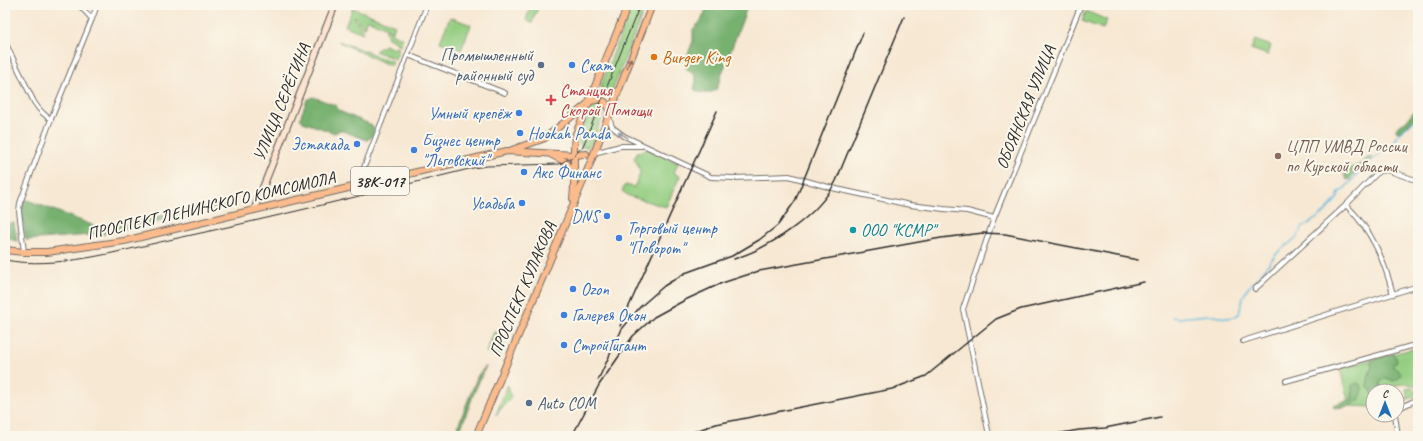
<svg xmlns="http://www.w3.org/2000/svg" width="1423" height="441" font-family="Caveat,sans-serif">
	<rect width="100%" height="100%" fill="#fbf7ec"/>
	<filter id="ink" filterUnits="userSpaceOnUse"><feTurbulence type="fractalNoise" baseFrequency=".025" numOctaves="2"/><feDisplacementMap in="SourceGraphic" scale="8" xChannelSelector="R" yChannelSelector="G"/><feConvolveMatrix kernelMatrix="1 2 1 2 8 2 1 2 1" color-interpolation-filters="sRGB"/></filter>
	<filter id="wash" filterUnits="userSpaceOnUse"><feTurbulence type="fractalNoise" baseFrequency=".012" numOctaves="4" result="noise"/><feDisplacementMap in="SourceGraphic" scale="16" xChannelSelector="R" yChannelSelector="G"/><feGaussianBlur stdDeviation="0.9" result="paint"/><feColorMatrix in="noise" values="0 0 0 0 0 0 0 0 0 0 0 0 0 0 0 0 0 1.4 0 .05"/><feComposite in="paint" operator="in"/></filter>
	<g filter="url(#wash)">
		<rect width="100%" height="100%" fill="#f7e8d3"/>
		<!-- green -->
		<g fill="#94ce82" stroke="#607c56">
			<path d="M531 5H539L532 23 526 20Z"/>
			<path d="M632 5H646L613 89 611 91 606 93 601 89V85Z"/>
			<path d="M353 8 395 25 393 31 367 19 364 28 355 16 354 19 356 20 363 31V33L345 26Z"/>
			<path d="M1086 11 1107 20 1103 29 1082 21Z"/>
			<path d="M450 17 471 25 461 50 440 42Z"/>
			<path d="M385 29 392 32V34L403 38 400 45 396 43V42L388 38Z"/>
			<path d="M1255 40 1271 46 1268 55 1251 49Z"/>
			<path d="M339 41 393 62 391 66 339 42Z"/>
			<path d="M385 45 394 49 395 47 399 48 395 59 375 51Z"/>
			<path d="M597 103 604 107V112L592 143 588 147H582L579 143V137L592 107Z"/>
			<path d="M644 149H648L678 163 674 173 680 176 666 207 629 196 622 191 625 185 634 187C640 175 643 171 634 159L638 151 641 153Z"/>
			<path d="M494 332H496L507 336 498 357 486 352Z"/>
			<path d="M1412 349H1418V387C1408 382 1400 384 1390 387L1388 391H1382L1380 384 1382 380 1387 378 1394 381 1399 378 1400 374 1398 370 1393 367 1392 365 1394 363 1396 357 1392 354Z"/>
			<path d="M1374 359 1371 363 1372 368 1370 371 1367 385 1373 394V407L1350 406 1353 402V394L1352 399 1348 401 1340 369Z"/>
			<path d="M508 385 511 397 496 415 507 386Z"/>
			<path d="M1412 388 1416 392 1414 397 1397 403V394L1399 400 1408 398 1406 389Z"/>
		</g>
		<!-- forest -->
		<g fill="#77b170" stroke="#516e4e">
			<path d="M708 5H748L716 90C709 94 701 95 694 89 700 69 689 77 684 64L693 41V29L701 21Z"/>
			<path d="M313 97 335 105 339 111 372 125 374 129 372 137 367 140 340 130 335 133 303 122 300 118 307 100Z"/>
			<path d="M1418 106V115L1401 131 1399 132 1396 131C1397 124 1401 125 1405 122 1410 118 1414 110 1418 106Z"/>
			<path d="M1368 157 1372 158 1365 163 1350 179 1347 180 1345 178 1344 173C1347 168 1352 168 1358 165 1362 163 1365 160 1368 157Z"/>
			<path d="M25 199 102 229 228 201V205L103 234 26 240 21 209Z"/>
			<path d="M14 223 17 241 5 238V224Z"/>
			<path d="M1392 354 1396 357 1397 361 1392 365 1393 367 1398 370 1401 374 1399 378 1394 381 1387 378 1382 380 1380 384 1382 391H1373V394L1367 385 1370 371 1372 368 1371 363 1374 359Z"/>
			<path d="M486 366 474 393 458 436H454L478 375Z"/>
			<path d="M1357 383 1361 385 1363 391 1359 400 1353 403 1350 406 1335 408 1333 407V405L1352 399C1353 394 1351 390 1352 385Z"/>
		</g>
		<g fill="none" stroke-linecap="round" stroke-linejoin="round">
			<!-- stream -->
			<path stroke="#61b8dd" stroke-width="1.5" d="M1173 317 1180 318 1207 315 1227 318 1234 317 1239 314 1243 297 1247 289 1259 277 1276 254 1297 237 1302 228 1323 214 1334 202 1338 197 1339 192 1343 190 1363 168 1395 141 1399 133 1418 118"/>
		</g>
	</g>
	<g filter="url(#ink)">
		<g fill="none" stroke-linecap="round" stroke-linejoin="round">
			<defs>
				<g id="minor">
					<path d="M92 19 97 5"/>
					<path d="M5 42 34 102C39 110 43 115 51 119"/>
					<path d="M408 55 505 93"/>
					<path d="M609 117 612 127 624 136 711 177 733 178 789 176 832 188 910 205 944 209 967 211 994 218"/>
					<path d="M594 153 620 146H642"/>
					<path d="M360 186 361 175 427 5"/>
					<path d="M1346 205C1372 230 1384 260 1393 294"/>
					<path d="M24 252 19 211 20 203 51 119 92 19 79 5"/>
					<path d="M1255 289 1346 205 1379 171 1387 170 1418 181"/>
					<path d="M1243 341 1418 286"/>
					<path d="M1286 381 1411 346 1418 345"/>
					<path d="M1397 409 1418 399"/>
					<path d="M1395 415 1398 436"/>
					<path d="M989 435 963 309 994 218 1081 5"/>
				</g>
				<path id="secondary" d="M254 210 335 5"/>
				<g id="primary">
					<path d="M512 150 545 138 591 101 599 99 605 102 609 108V112"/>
					<path d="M552 155 566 162 573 173"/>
					<path d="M573 198C576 177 572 156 575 136L628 5"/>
					<path d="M5 250 24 252H47L124 241 254 210 507 151 575 155 586 154"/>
					<path d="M476 436 584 179 652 5"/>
				</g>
			</defs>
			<!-- minor casing -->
			<use href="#minor" stroke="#726d66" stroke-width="6"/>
			<!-- secondary casing -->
			<use href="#secondary" stroke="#726d66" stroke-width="8"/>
			<!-- primary casing -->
			<use href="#primary" stroke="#726d66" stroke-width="8"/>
			<!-- minor -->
			<use href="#minor" stroke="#fff" stroke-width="4"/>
			<!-- secondary -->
			<use href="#secondary" stroke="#fde4d1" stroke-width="5.5"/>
			<!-- primary -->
			<use href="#primary" stroke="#fbbb8d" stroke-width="6"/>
			<!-- tram -->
			<path stroke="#2b2b2b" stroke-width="1" d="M5 260C56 270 119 251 169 240 271 218 372 193 473 168L487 166 559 164 573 157 583 146 640 5"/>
			<!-- rail -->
			<g stroke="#2b2b2b" stroke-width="1.5">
				<path d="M734 259C771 247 818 216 836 181L904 17"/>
				<path d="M620 326 717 111"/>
				<path d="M598 380 622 329 640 307 664 286 685 273 732 256 759 240 778 225 795 201 863 33"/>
				<path d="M572 436 599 385 633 336 654 317 685 300 722 283 759 271 941 238 983 233 1005 234 1138 260"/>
				<path d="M615 436 616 434"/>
				<path d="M681 436 716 424 892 389 926 376 996 319 1021 309 1144 282"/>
				<path d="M1045 436 1079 430 1105 428 1160 417"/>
			</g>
		</g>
		<!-- one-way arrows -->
		<defs><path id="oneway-solid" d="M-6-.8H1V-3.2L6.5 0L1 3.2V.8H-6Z"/></defs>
		<use fill="#896c57" href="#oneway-solid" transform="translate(629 63) rotate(-68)"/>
		<use fill="#a0a0a0" href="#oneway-solid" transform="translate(623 135) rotate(-150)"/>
	</g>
	<!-- markers -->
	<circle fill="#e8710a" stroke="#fbf7ec" stroke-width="1.5" cx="654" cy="57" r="4"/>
	<g fill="#5c6f8a" stroke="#fbf7ec" stroke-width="1.5">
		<circle cx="541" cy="65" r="4"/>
		<circle cx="529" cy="403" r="4"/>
	</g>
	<g fill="#3f7fe0" stroke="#fbf7ec" stroke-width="1.5">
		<circle cx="572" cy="65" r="4"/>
		<circle cx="519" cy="113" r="4"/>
		<circle cx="520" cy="133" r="4"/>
		<circle cx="357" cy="144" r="4"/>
		<circle cx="414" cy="150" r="4"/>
		<circle cx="524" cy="172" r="4"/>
		<circle cx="522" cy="203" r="4"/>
		<circle cx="607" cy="216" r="4"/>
		<circle cx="619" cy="238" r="4"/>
		<circle cx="573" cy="289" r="4"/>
		<circle cx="564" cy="315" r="4"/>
		<circle cx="564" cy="345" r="4"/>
	</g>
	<path fill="#e0444e" stroke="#fbf7ec" stroke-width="1.5" d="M549 94h4v4h4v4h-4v4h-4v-4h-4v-4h4z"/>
	<circle fill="#8d6e63" stroke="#fbf7ec" stroke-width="1.5" cx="1278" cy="156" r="4"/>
	<circle fill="#0f9aa8" stroke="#fbf7ec" stroke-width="1.5" cx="853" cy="230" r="4"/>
	<g text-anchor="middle" stroke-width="4" stroke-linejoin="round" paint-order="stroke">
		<!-- shield labels -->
		<rect fill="#fbf7ec" stroke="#696865" stroke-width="1" x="351" y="167" width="58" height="28" rx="3"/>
		<g font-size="16" font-weight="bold" fill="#2b2b2b">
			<text x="380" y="187">38К-017</text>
		</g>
		<!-- service labels -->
		<g font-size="17" fill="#4e5e75" stroke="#fbf7ec" text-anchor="end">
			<text x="533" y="61">Промышленный<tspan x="533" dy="20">районный суд</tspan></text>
			<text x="537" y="409" text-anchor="start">Auto COM</text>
		</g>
		<!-- food labels -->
		<g font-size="17" fill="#c56008" stroke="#fbf7ec" text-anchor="start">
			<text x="662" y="63">Burger King</text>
		</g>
		<!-- shop labels -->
		<g font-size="17" fill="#366cbe" stroke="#fbf7ec" text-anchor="start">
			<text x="580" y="71">Скат</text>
			<text x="511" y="119" text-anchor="end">Умный крепёж</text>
			<text x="528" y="139">Hookah Panda</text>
			<text x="422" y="146">Бизнес центр<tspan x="422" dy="20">"Льговский"</tspan></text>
			<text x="349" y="150" text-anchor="end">Эстакада</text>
			<text x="532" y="178">Акс Финанс</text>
			<text x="514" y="209" text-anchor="end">Усадьба</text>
			<text x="599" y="222" text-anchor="end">DNS</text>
			<text x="627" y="234">Торговый центр<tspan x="627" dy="20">"Поворот"</tspan></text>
			<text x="581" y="295">Ozon</text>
			<text x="572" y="321">Галерея Окон</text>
			<text x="572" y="351">СтройГигант</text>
		</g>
		<!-- health labels -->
		<g font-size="17" fill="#be3a42" stroke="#fbf7ec" text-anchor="start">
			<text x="560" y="96">Станция<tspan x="560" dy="20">Скорой Помощи</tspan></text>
		</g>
		<!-- street labels -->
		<g font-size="17" fill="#2b2b2b" stroke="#fbf7ec">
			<text transform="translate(281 102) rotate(-68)" y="6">УЛИЦА СЕРЁГИНА</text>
			<text transform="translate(1025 107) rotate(-68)" y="6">ОБОЯНСКАЯ УЛИЦА</text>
			<text transform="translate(211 205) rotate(-13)" y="6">ПРОСПЕКТ ЛЕНИНСКОГО КОМСОМОЛА</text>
			<text transform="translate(522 289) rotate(-67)" y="6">ПРОСПЕКТ КУЛАКОВА</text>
		</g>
		<!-- education labels -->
		<g font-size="17" fill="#785e54" stroke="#fbf7ec" text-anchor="start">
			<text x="1286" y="152">ЦПП УМВД России<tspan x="1286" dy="20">по Курской области</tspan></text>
		</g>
		<!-- culture labels -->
		<g font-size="17" fill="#0d838f" stroke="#fbf7ec" text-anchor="start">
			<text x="861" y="236">ООО "КСМР"</text>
		</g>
	</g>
	<!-- margin -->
	<rect width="1423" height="441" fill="none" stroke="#fbf7ec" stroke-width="20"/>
	<!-- north arrow -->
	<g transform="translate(1385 403)"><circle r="19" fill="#fbf7ec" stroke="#a8a59f"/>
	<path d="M0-3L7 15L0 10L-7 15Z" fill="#1f6fb2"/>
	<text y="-6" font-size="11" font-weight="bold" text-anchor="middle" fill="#2b2b2b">С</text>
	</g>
</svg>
